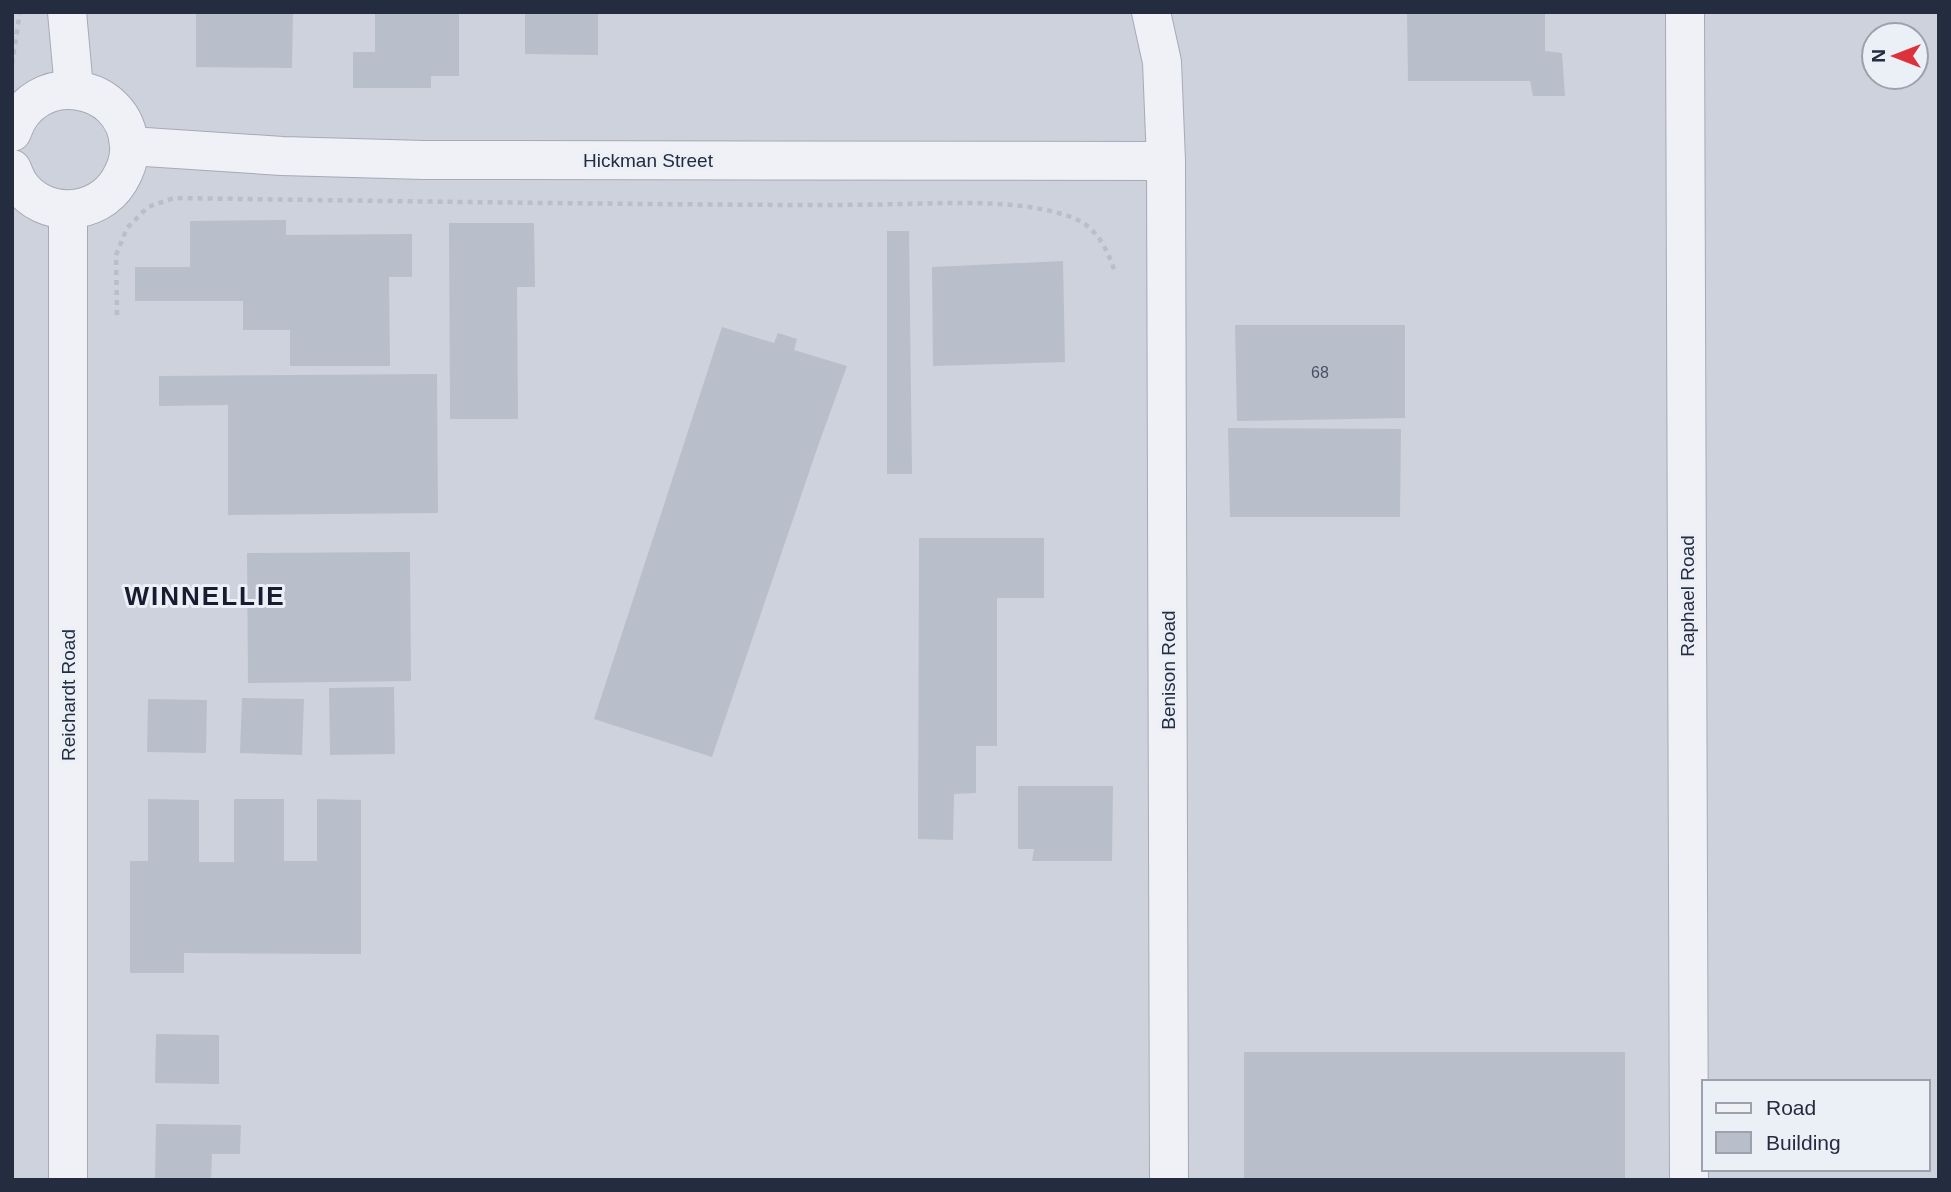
<svg xmlns="http://www.w3.org/2000/svg" width="1951" height="1192" font-family="Arial,sans-serif">
	<rect width="100%" height="100%" fill="#dce0e8"/>
	<!-- built -->
	<path fill="#ced2dd" fill-rule="evenodd" d="M12 12H1939V1180H12ZM1874 35H1916V77H1874ZM1704 1082H1928V1169H1704Z"/>
	<!-- building -->
	<g fill="#b9becb">
		<path d="M196 12H293L292 68 196 67Z"/>
		<path d="M375 12H459V76H431V88H353V52H375Z"/>
		<path d="M525 12H598V55L525 54Z"/>
		<path d="M1407 12H1545V51L1562 53 1565 96H1533L1530 81H1408Z"/>
		<path d="M286 220V235L412 234V277H389L390 366H290V330H243V301H135V267H190V221Z"/>
		<path d="M449 223H534L535 287H517L518 419H450Z"/>
		<path d="M887 231H909L912 474H887Z"/>
		<path d="M1063 261 1065 362 933 366 932 267Z"/>
		<path d="M1235 325H1405V418L1237 421Z"/>
		<path d="M722 327 774 343 778 333 797 339 794 350 847 366 819 443 712 757 594 719Z"/>
		<path d="M437 374 438 513 228 515V405L159 406V376Z"/>
		<path d="M1228 428 1401 429 1400 517H1230Z"/>
		<path d="M919 538H1044V598H997V746H976V793L954 794 953 840 918 839Z"/>
		<path d="M410 552 411 681 248 683 247 553Z"/>
		<path d="M394 687 395 754 330 755 329 688Z"/>
		<path d="M242 698 304 699 302 755 240 753Z"/>
		<path d="M148 699 207 700 206 753 147 752Z"/>
		<path d="M1018 786H1113L1112 861H1032L1034 849H1018Z"/>
		<path d="M148 799 199 800V862H234V799H284V861H317V799L361 800V954L184 953V973H130V861H148Z"/>
		<path d="M156 1034 219 1035V1084L155 1083Z"/>
		<rect x="1244" y="1052" width="381" height="128"/>
		<path d="M156 1124 241 1125 240 1154H212L211 1180H155Z"/>
	</g>
	<g fill="none" stroke-linecap="round" stroke-linejoin="round">
		<defs>
			<g id="minor">
				<path d="M67 12 74 89"/>
				<path d="M1151 12 1162 62 1166 161 1169 1180"/>
				<path d="M1685 12 1689 1180"/>
				<path d="M12 132C33 68 126 81 129 146 130 158 125 171 119 181 97 217 43 219 19 184 16 179 14 174 12 169"/>
				<path d="M130 146 282 156 424 160 1166 161"/>
				<path d="M68 210V1180"/>
			</g>
		</defs>
		<!-- minor casing -->
		<use href="#minor" stroke="#a5aab6" stroke-width="40"/>
		<!-- path -->
		<g stroke="#babec7" stroke-width="4.5" stroke-dasharray="5 5" stroke-linecap="butt">
			<path d="M12 64 20 12"/>
			<path d="M117 315 116 255 127 228 148 207 174 198C380 201 586 204 792 205 829 205 866 205 903 204 955 203 1020 199 1071 217 1096 226 1107 248 1115 272"/>
		</g>
		<!-- minor -->
		<use href="#minor" stroke="#eff1f6" stroke-width="38"/>
	</g>
	<g text-anchor="middle" stroke-width="6" stroke-linejoin="round" paint-order="stroke">
		<!-- number labels -->
		<g font-size="16" fill="#495063">
			<text x="1320" y="378">68</text>
		</g>
		<!-- street labels -->
		<g font-size="19" fill="#242c40" stroke="#ebeff6">
			<text x="648" y="167">Hickman Street</text>
			<text transform="translate(1687 596) rotate(-90)" y="7">Raphael Road</text>
			<text transform="translate(1168 670) rotate(-90)" y="7">Benison Road</text>
			<text transform="translate(68 695) rotate(-90)" y="7">Reichardt Road</text>
		</g>
		<!-- district labels -->
		<g font-size="26" font-weight="bold" letter-spacing="2" fill="#171d30" stroke="#ebeff6">
			<text x="205" y="605">WINNELLIE</text>
		</g>
	</g>
	<!-- border -->
	<rect width="1951" height="1192" fill="none" stroke="#242c40" stroke-width="28"/>
	<!-- legend -->
	<rect x="1702" y="1080" width="228" height="91" fill="#ebeff6" stroke="#9ba1ad" stroke-width="2"/>
	<rect x="1716" y="1103" width="35" height="10" fill="#eff1f6" stroke="#9ba1ad" stroke-width="2"/>
	<text x="1766" y="1115" font-size="21" fill="#242c40">Road</text>
	<rect x="1716" y="1132" width="35" height="21" fill="#b9becb" stroke="#9ba1ad" stroke-width="2"/>
	<text x="1766" y="1150" font-size="21" fill="#242c40">Building</text>
	<!-- north arrow -->
	<g transform="translate(1895 56) rotate(270)"><circle r="33" fill="#ebeff6" stroke="#9ba1ad" stroke-width="2"/>
	<path d="M0-5L12 26L0 18L-12 26Z" fill="#dd313c"/>
	<text y="-10" font-size="19" font-weight="bold" text-anchor="middle" fill="#242c40">N</text>
	</g>
</svg>
